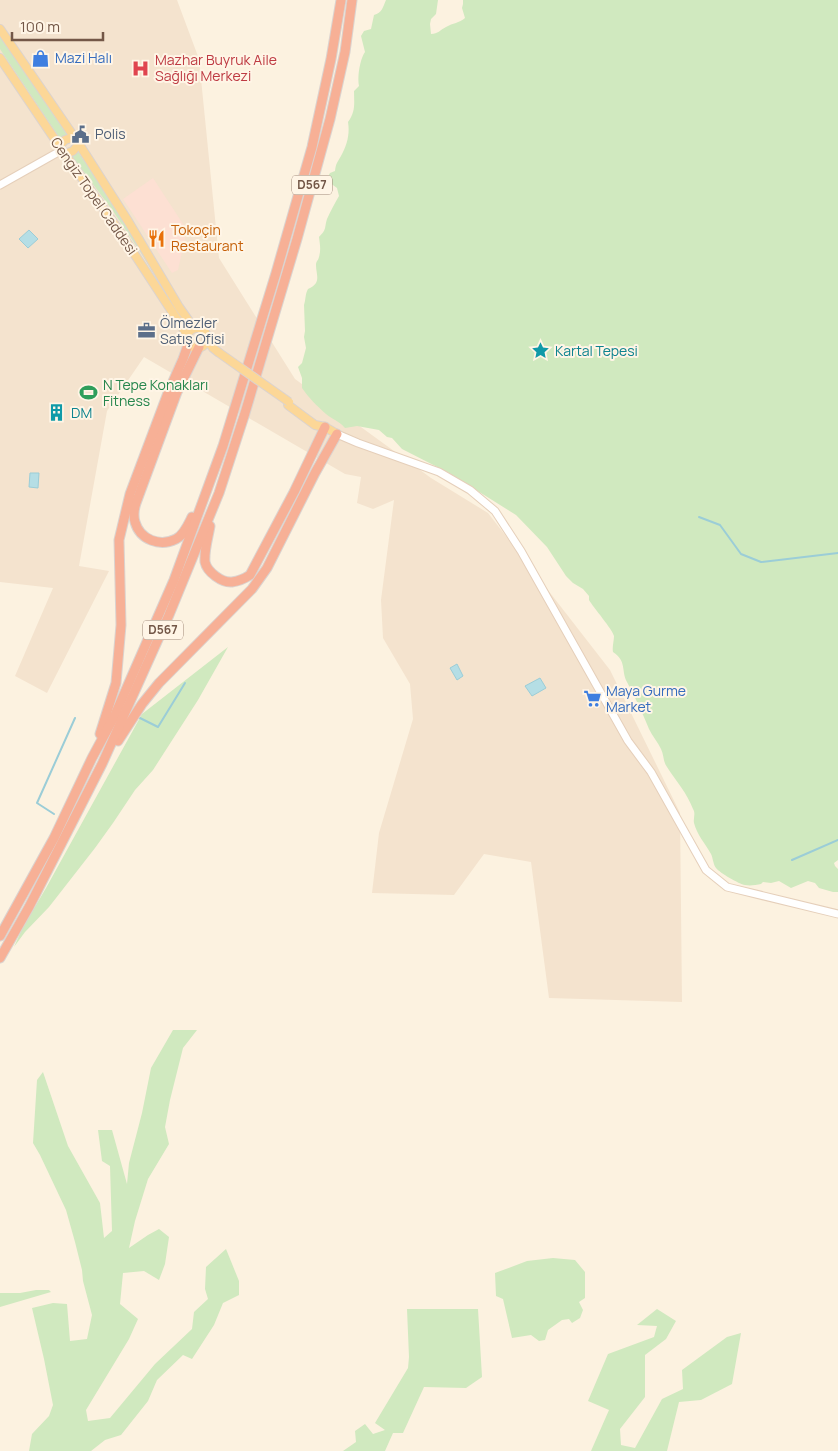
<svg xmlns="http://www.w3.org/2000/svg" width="838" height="1451" font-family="Manrope,sans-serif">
	<rect width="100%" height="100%" fill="#fcf2e0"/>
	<!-- residential -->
	<path fill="#f4e3ce" d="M0 0H177L199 59 219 258 295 379 431 478 488 513 610 670 680 813 682 1002 549 998 531 862 484 854 454 895 372 893 379 833 413 719 410 684 383 638 381 600 394 500 373 509 357 503 361 477 345 474 144 357 107 411 79 566 109 571 47 693 15 676 53 588 0 582Z"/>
	<!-- commercial -->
	<path fill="#fde0d3" d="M153 178 187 230 178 270 172 273 123 199Z"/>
	<!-- green -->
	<g fill="#d0e9bf">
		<path d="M386 0H438L436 14 431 19 430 24 431 34C438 34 440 30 446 27 453 23 459 23 465 18L462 8 463 4V0H838V860L834 863 835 866 838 869V892H833L819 888 815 883 808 881 791 888 779 881 771 883 763 882 761 884C756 885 750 886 745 885 739 884 720 873 716 868 713 864 713 858 711 854 705 843 697 835 694 823 693 818 696 814 693 809 687 793 676 781 667 767 663 762 664 755 661 749 658 742 652 736 649 729 643 714 635 697 627 682 621 671 627 661 613 652 612 647 614 641 614 636 613 630 593 607 589 600V596L583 589 573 583 566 576 547 547 516 515 449 473 402 449 392 438 387 437 379 430 357 426 345 428C338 420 333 420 326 414 317 406 308 397 302 388V378L298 367 302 363 306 348 304 337 305 331 304 305C306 299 305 294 308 289 322 283 316 275 316 265 316 261 318 261 319 257 321 250 320 245 319 237 327 229 324 229 327 219 330 212 335 203 339 196L337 188 326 180 330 173 335 171C336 163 337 163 341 156 347 145 350 134 348 122 356 111 354 103 354 91L359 86C357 77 360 59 365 52L361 36 364 31 371 29 374 15C382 13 383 7 386 0Z"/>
		<path d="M0 35 67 135 61 140 0 49Z"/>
		<path d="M78 152 106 192 172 301 171 302 141 253 113 211 72 156Z"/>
		<path d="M228 647 198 700 153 770 135 790 113 823 95 848 49 907 25 932 14 947 22 929 46 888 142 714Z"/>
		<path d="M173 1030H197L183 1048 170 1100 165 1127 169 1144 148 1179 135 1221 129 1248 148 1235 159 1229 169 1237 165 1264 159 1280 144 1271 123 1273 120 1304 138 1319 129 1339 86 1410 88 1421 110 1418 155 1364 192 1329 194 1312 208 1299 205 1289 206 1267 226 1249 239 1281V1295L223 1303 214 1325 192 1359 183 1355 157 1380 148 1401 121 1435 105 1440 91 1451H29L32 1434 49 1416 53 1405 44 1359 32 1308 53 1303 67 1304 70 1341 87 1339 92 1315 83 1281 82 1270 75 1242 66 1210 40 1155 33 1143 37 1080 43 1072 68 1146 100 1203 104 1238 112 1231 110 1166 102 1161 98 1130H112L127 1184 129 1163 142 1113 151 1068Z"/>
		<path d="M553 1258 575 1260 585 1272V1298L579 1302 583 1310 580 1318 572 1323 569 1319 562 1320 548 1330 545 1340 539 1341 531 1335 512 1338 503 1299 496 1296 495 1273 527 1261Z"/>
		<path d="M36 1290H49L51 1292 0 1307V1293H20Z"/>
		<path d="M407 1309H478L482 1377 466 1388 424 1387 403 1433H393L385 1451H343L356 1442 355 1431 365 1424 373 1434 385 1430 375 1423 408 1368 409 1357Z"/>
		<path d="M657 1309 676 1321 666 1339 645 1355V1397L620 1429 621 1445 635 1448 662 1399 683 1389 682 1370 727 1337 741 1333 732 1384 701 1400 679 1402 667 1451H591L609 1410 588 1401 608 1354 654 1337 657 1326 637 1325Z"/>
	</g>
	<!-- water -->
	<g fill="#b5dee5" stroke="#9bcdd7">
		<path d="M29 230 38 239 28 248 19 239Z"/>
		<path d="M30 473H39L38 488 29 487Z"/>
		<path d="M457 664 463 676 457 680 450 668Z"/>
		<path d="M540 678 546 688 532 696 525 686Z"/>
	</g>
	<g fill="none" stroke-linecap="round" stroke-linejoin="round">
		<!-- stream -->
		<g stroke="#9bcdd7" stroke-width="2">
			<path d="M699 517 720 525 741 554 761 562 838 553"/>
			<path d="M138 717 158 727 185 683"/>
			<path d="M54 814 37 803 75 718"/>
			<path d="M792 860 838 840"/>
		</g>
		<defs>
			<g id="secondary">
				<path d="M0 185 62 150"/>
				<path d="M337 434 358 443 439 472 470 490 495 511 521 551 628 741 651 772 706 870 727 887 838 914"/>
			</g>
			<g id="primary">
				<path d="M0 29 79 144 128 221 179 307 191 324 196 328"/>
				<path d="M0 58 62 150 120 232 188 336"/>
				<path d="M59 146 65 140 74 137"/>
				<path d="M65 154 73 151 79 144"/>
				<circle cx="197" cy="338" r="10"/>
				<path d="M206 337 213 348 218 352"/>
				<path d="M288 405 315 425 325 427 337 434"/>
			</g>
			<g id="highway">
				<path d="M192 517C188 525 184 535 176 539 160 547 140 540 135 522 133 515 134 509 136 503L177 392 199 347"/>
				<path d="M210 526C208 538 204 550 205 562 207 572 222 583 232 582 239 581 244 579 250 575L294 492 325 427"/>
				<path d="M100 734 116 683 121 625 119 540 130 494 168 393 183 359 189 342"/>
				<path d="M118 741 142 704 159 683 252 589 267 568 315 473 337 434"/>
				<path d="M0 936 54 838 92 758 114 717 174 580 223 446 276 273 312 147 331 59 341 0"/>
				<path d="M0 958 29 907 102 764 169 615 219 493 245 413 297 239 330 119 345 52 352 0"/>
			</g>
		</defs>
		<!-- secondary casing -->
		<use href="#secondary" stroke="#e5cfba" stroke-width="9"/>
		<!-- primary casing -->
		<use href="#primary" stroke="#dbd3cf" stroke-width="10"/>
		<!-- highway casing -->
		<use href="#highway" stroke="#dbd3cf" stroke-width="11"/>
		<!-- secondary -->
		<use href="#secondary" stroke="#fff" stroke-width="7"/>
		<!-- primary -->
		<use href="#primary" stroke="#fcd797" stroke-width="8"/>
		<!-- highway -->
		<use href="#highway" stroke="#f7b096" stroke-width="9"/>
		<defs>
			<path id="primary-bridge" d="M218 352 289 402"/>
		</defs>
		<!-- primary-bridge casing -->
		<use href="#primary-bridge" stroke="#dbd3cf" stroke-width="10" stroke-linecap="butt"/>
		<!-- primary-bridge -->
		<use href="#primary-bridge" stroke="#fcd797" stroke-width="8"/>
	</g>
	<!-- icons -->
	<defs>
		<symbol id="shop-bare" viewBox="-9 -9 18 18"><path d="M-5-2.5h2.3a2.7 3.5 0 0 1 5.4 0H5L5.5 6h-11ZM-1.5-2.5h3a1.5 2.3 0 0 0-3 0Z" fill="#3f7fe0" stroke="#fff5e6" stroke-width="2.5" paint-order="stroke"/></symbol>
		<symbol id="hospital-bare" viewBox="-9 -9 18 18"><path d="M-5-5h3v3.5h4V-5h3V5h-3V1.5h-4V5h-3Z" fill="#e0444e" stroke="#fff5e6" stroke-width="2.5" paint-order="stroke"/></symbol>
		<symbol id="civic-bare" viewBox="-9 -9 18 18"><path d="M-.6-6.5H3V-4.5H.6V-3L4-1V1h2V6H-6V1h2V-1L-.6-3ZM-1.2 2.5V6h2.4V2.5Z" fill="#5c6f8a" stroke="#fff5e6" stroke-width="2.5" paint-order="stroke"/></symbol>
		<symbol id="restaurant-bare" viewBox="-9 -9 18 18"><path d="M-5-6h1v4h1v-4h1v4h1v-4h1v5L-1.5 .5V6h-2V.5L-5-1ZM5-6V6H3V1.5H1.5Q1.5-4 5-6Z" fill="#e8710a" stroke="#fff5e6" stroke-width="2.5" paint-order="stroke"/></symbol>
		<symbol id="office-bare" viewBox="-9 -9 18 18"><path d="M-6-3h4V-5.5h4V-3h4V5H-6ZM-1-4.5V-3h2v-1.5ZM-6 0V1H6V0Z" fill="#5c6f8a" stroke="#fff5e6" stroke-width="2.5" paint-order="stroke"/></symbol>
		<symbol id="sight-bare" viewBox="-9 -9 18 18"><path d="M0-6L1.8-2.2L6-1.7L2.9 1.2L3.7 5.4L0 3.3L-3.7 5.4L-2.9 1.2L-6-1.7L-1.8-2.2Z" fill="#0f9aa8" stroke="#fff5e6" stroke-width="2.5" paint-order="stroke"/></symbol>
		<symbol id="stadium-bare" viewBox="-9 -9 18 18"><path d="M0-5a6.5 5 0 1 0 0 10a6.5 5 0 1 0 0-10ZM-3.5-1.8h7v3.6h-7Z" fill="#2e9e5b" stroke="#fff5e6" stroke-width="2.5" paint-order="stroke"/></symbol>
		<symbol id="building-bare" viewBox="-9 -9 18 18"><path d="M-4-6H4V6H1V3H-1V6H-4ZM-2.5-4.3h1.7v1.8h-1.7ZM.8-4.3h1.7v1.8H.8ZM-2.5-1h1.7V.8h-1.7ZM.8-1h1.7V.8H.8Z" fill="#0f9aa8" stroke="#fff5e6" stroke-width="2.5" paint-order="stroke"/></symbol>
		<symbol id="supermarket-bare" viewBox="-9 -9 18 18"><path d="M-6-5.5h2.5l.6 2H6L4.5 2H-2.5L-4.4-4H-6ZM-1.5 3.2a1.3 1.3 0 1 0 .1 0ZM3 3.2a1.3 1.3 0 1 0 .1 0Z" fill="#3f7fe0" stroke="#fff5e6" stroke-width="2.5" paint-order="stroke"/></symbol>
	</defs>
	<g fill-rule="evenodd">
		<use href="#shop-bare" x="28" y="46" width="25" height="25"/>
		<use href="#hospital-bare" x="128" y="56" width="25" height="25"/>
		<use href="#civic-bare" x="68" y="122" width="25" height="25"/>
		<use href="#restaurant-bare" x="144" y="226" width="25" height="25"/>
		<use href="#office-bare" x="134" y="318" width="25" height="25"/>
		<use href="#sight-bare" x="528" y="338" width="25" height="25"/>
		<use href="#stadium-bare" x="76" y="380" width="25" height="25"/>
		<use href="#building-bare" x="44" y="400" width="25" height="25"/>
		<use href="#supermarket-bare" x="580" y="686" width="25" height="25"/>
	</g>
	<g text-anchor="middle" stroke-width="4" stroke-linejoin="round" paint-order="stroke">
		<!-- shield labels -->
		<g fill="#fff5e6" stroke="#9d8677" stroke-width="1">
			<rect x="292" y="175.5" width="40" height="19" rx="4"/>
			<rect x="143" y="620.5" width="40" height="19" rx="4"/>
		</g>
		<g font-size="12" font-weight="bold" fill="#735747">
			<text x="312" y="189">D567</text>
			<text x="163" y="634">D567</text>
		</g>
		<!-- shop labels -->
		<g font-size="14" fill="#366cbe" stroke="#fff5e6" text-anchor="start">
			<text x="55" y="63">Mazi Halı</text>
			<text x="606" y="696">Maya Gurme<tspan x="606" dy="16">Market</tspan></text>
		</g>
		<!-- health labels -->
		<g font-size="14" fill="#be3a42" stroke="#fff5e6" text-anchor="start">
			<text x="155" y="65">Mazhar Buyruk Aile<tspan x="155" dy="16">Sağlığı Merkezi</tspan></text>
		</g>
		<!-- service labels -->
		<g font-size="14" fill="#4e5e75" stroke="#fff5e6" text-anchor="start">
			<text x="95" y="139">Polis</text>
			<text x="160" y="328">Ölmezler<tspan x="160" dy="16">Satış Ofisi</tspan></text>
		</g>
		<!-- street labels -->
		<g font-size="14" fill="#735747" stroke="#fff5e6">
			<text transform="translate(94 196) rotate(55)" y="5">Cengiz Topel Caddesi</text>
		</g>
		<!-- food labels -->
		<g font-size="14" fill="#c56008" stroke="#fff5e6" text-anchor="start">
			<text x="171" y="235">Tokoçin<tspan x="171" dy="16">Restaurant</tspan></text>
		</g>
		<!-- culture labels -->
		<g font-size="14" fill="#0d838f" stroke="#fff5e6" text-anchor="start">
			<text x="555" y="356">Kartal Tepesi</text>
			<text x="71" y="418">DM</text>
		</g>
		<!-- leisure labels -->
		<g font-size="14" fill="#27864d" stroke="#fff5e6" text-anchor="start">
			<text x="103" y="390">N Tepe Konakları<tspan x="103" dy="16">Fitness</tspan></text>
		</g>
	</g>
	<!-- scale -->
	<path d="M12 32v8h91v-8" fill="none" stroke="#735747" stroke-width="2.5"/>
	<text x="20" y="32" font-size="15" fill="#735747" stroke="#fff5e6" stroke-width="4" paint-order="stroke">100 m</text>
</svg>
